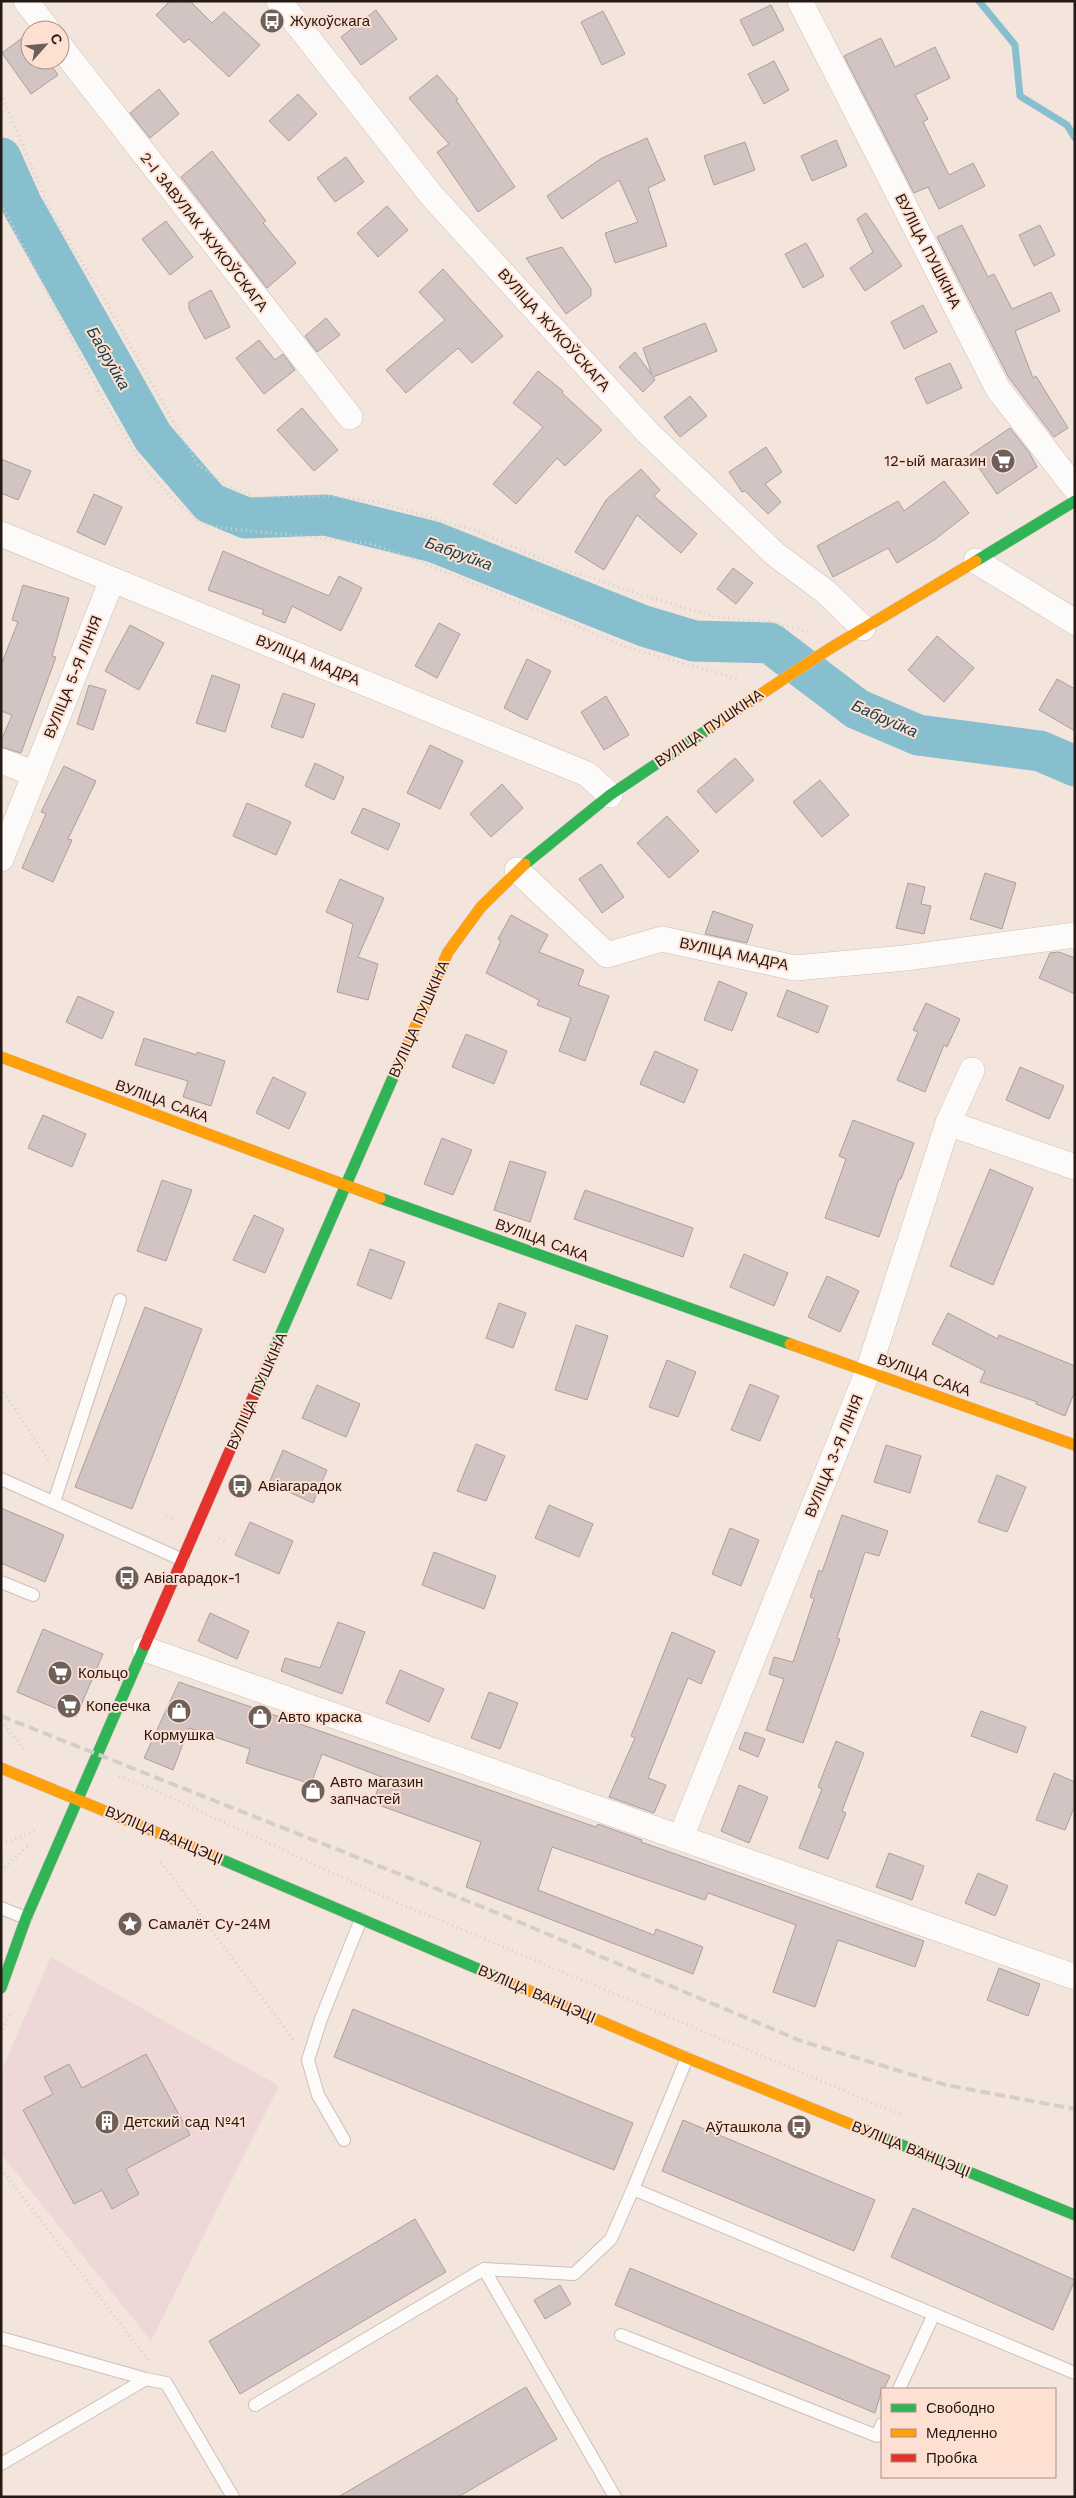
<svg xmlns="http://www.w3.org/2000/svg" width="1076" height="2498" font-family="'Work Sans',sans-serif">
	<rect width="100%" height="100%" fill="#f3e4dc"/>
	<!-- education -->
	<path fill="#edd8d7" d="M51 1957 279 2086 151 2341 1 2154V2071Z"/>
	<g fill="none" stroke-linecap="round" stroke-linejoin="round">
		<!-- stream -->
		<path stroke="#87bfcf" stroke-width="7" d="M979 1 1015 45 1020 96 1067 125 1075 138"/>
		<!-- river -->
		<path stroke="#87bfcf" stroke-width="41" d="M1 158 22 205 153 437 210 503 246 518 326 515 434 542 644 626 694 641 770 643 857 709 918 735 1040 751 1075 766"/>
	</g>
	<!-- building -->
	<g fill="#d2c4c3" stroke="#ac9e9d">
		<path d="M170 1H190L212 23 224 12 260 45 229 77 189 39 184 43 156 15Z"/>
		<path d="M771 5 784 30 753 46 740 20Z"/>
		<path d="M376 10 397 39 361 65 341 37Z"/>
		<path d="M603 11 625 54 602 65 581 22Z"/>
		<path d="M30 32V60H48L58 75 31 94 2 53Z"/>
		<path d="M881 38 895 67 935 47 950 78 915 95 928 119 923 122 949 175 973 163 985 186 939 209 928 187 914 193 844 56Z"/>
		<path d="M774 61 789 90 764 104 748 74Z"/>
		<path d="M437 75 458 99 456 100 515 187 478 212 437 152 449 144 409 98Z"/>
		<path d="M159 89 179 114 150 138 130 113Z"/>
		<path d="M298 94 317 114 289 141 269 121Z"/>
		<path d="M647 138 665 180 648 188 667 246 615 263 605 233 638 222 619 180 562 219 547 196 602 158Z"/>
		<path d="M836 140 847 166 812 181 801 156Z"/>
		<path d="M745 142 755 170 714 185 704 156Z"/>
		<path d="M212 151 266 221 263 223 296 263 267 288 181 177Z"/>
		<path d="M346 157 364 182 335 202 317 178Z"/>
		<path d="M387 206 408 230 378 257 357 233Z"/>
		<path d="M866 213 902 266 865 291 850 268 873 252 857 219Z"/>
		<path d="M166 221 193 257 170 275 142 239Z"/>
		<path d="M962 225 988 277 994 274 1012 309 1051 292 1060 311 1015 331 1033 378 1036 376 1068 428 1054 437 1009 378 937 237Z"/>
		<path d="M1040 225 1055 255 1034 266 1019 235Z"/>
		<path d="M806 243 824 276 803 288 785 254Z"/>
		<path d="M562 247 591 289V296L566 314 526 258Z"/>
		<path d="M443 269 503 336 472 363 458 348 406 393 386 370 445 320 419 292Z"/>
		<path d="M211 290 230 327 205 339 189 309V302Z"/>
		<path d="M923 305 937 332 904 349 891 322Z"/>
		<path d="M326 318 340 335 317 352 305 336Z"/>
		<path d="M705 323 717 351 653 377 655 380 643 392 619 367 635 352 652 375 643 348Z"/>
		<path d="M259 340 275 360 283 354 295 370 264 394 236 358Z"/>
		<path d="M950 363 962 388 927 404 915 378Z"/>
		<path d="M538 371 563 391 562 393 602 430 565 466 557 458 516 504 493 484 543 427 513 403Z"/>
		<path d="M690 396 707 416 680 437 664 417Z"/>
		<path d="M302 408 338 450 314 471 277 430Z"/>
		<path d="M1010 428 1029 452 1037 467 997 494 970 455Z"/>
		<path d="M766 447 782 472 765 484 781 502 768 514 745 491 742 492 729 472Z"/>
		<path d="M1 459 31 471 18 500 1 493Z"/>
		<path d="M641 469 660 490 654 496 697 534 681 553 637 515 604 570 575 552 606 500Z"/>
		<path d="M944 481 969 513 934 540 897 563 888 548 833 577 817 546 898 501 904 511Z"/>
		<path d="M94 494 122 507 105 545 77 532Z"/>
		<path d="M223 551 329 596 339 576 362 588 341 631 292 606 285 623 262 614 264 610 208 590Z"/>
		<path d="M733 568 753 583 736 604 717 589Z"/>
		<path d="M23 585 69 598 52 656 56 657 21 753 1 747V741L12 715 1 711V665L18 622 12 620Z"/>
		<path d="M439 623 460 634 437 678 415 666Z"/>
		<path d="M130 625 164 643 139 690 105 671Z"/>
		<path d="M937 636 974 668 944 702 908 670Z"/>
		<path d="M527 659 551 671 527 720 504 708Z"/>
		<path d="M212 675 240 685 225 732 196 723Z"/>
		<path d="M1057 679 1075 689V731L1039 710Z"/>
		<path d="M89 685 106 690 93 730 77 724Z"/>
		<path d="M283 693 315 704 303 738 271 727Z"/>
		<path d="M606 696 629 735 604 750 581 712Z"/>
		<path d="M430 745 463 761 440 809 407 793Z"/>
		<path d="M735 758 754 780 716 813 697 791Z"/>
		<path d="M315 763 344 777 334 800 305 786Z"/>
		<path d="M64 766 96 781 68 839 72 840 53 882 22 868 46 814 41 812Z"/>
		<path d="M820 780 849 815 822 837 793 802Z"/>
		<path d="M502 784 523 808 491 837 470 814Z"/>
		<path d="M247 803 291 822 276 855 233 836Z"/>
		<path d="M363 808 400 824 388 850 351 833Z"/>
		<path d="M667 816 699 851 669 878 637 843Z"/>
		<path d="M601 864 624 897 602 913 579 879Z"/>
		<path d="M985 873 1016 883 1002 929 970 919Z"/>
		<path d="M340 879 384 898 358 957 378 964 368 1000 337 992 353 924 326 912Z"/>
		<path d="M908 883 925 887 921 904 931 906 924 934 896 928Z"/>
		<path d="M713 911 753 925 747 943 705 934Z"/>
		<path d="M511 915 548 935 539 952 584 970 578 985 609 996 585 1061 559 1051 571 1018 537 1005 539 1000 486 973 501 941 498 939Z"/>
		<path d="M1059 952 1075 958V994L1039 978 1050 953Z"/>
		<path d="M719 981 747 993 732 1031 704 1020Z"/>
		<path d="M787 990 828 1006 818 1033 777 1016Z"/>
		<path d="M78 996 114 1012 102 1039 66 1022Z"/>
		<path d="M926 1003 960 1019 947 1047 944 1045 925 1092 897 1080 918 1032 913 1030Z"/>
		<path d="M466 1034 507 1051 494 1084 452 1067Z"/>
		<path d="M144 1038 197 1055V1052L225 1061 211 1106 183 1097 188 1081 135 1065Z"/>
		<path d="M655 1051 698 1070 684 1103 640 1084Z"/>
		<path d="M1020 1067 1064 1086 1049 1119 1006 1100Z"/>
		<path d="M273 1077 306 1093 289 1129 256 1113Z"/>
		<path d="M43 1115 86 1134 72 1167 28 1148Z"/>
		<path d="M853 1120 914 1143 901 1179H899L879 1237 825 1218 846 1159 839 1156Z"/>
		<path d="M442 1138 472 1150 453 1195 424 1184Z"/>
		<path d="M510 1161 546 1172 530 1222 494 1210Z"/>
		<path d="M990 1169 1033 1188 993 1285 950 1266Z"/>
		<path d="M162 1180 192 1190 166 1261 137 1251Z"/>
		<path d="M585 1190 693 1228 683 1257 574 1219Z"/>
		<path d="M254 1215 284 1229 265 1273 233 1260Z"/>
		<path d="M370 1249 405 1262 391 1299 357 1285Z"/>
		<path d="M744 1254 788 1273 774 1306 730 1287Z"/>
		<path d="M827 1276 859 1291 840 1332 808 1317Z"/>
		<path d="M499 1303 526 1313 513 1348 486 1338Z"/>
		<path d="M145 1307 202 1329 132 1509 75 1487Z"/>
		<path d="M948 1313 998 1339 999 1335 1075 1366V1391L1065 1416 1036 1404 1037 1402 980 1382 985 1371 932 1344Z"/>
		<path d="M576 1325 608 1336 587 1400 555 1390Z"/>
		<path d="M667 1360 696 1372 678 1417 649 1407Z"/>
		<path d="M750 1384 779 1396 760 1441 731 1430Z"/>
		<path d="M317 1385 360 1404 346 1437 302 1418Z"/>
		<path d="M476 1444 505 1456 486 1501 457 1491Z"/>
		<path d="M886 1445 921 1456 910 1493 874 1482Z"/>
		<path d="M283 1450 327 1470 313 1503 269 1483Z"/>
		<path d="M997 1475 1026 1487 1007 1532 978 1522Z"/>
		<path d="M549 1505 593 1524 579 1557 535 1538Z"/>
		<path d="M1 1508 64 1535 45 1582 1 1563Z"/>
		<path d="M842 1515 888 1531 879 1556 865 1552 837 1638 840 1639 803 1743 766 1730 784 1679 769 1674 774 1657 793 1662 814 1599 810 1597 819 1570 822 1572Z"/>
		<path d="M250 1522 293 1541 279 1574 235 1555Z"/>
		<path d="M730 1528 759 1540 741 1586 712 1574Z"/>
		<path d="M434 1552 496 1576 484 1609 422 1585Z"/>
		<path d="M210 1613 249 1631 237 1659 198 1641Z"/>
		<path d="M338 1622 365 1632 342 1694 281 1671 285 1658 320 1668Z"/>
		<path d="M43 1629 103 1654 76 1717 17 1692Z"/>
		<path d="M672 1632 715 1651 701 1684 688 1678 648 1778 666 1785 654 1813 609 1797 635 1738 631 1736Z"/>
		<path d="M400 1670 444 1689 429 1722 386 1703Z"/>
		<path d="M179 1682 596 1827 598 1824 642 1840 641 1842 924 1941 915 1967 838 1940 815 2007 773 1992 796 1925 708 1893 705 1900 552 1847 538 1890 654 1935 656 1929 703 1947 693 1974 466 1887 481 1842 373 1803 382 1777 322 1754 311 1784 246 1763 250 1749 189 1728 173 1770 144 1758Z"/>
		<path d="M489 1692 518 1703 500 1749 471 1738Z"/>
		<path d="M981 1711 1026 1727 1017 1753 971 1736Z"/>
		<path d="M745 1732 765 1739 758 1757 739 1749Z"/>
		<path d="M836 1741 864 1753 842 1811 846 1813 828 1859 799 1848 822 1789 818 1787Z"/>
		<path d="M1054 1773 1075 1782V1805L1065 1830 1036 1820Z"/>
		<path d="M739 1785 768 1797 749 1843 721 1831Z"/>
		<path d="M889 1853 924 1866 912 1900 876 1887Z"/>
		<path d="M978 1873 1008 1886 995 1916 965 1903Z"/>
		<path d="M999 1968 1040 1984 1028 2016 987 2000Z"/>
		<path d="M353 2009 633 2123 614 2170 334 2057Z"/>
		<path d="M146 2054 190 2135 126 2169 139 2194 112 2209 102 2190 74 2204 23 2110 53 2094 44 2077 69 2064 82 2088Z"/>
		<path d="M683 2120 875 2200 854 2251 662 2171Z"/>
		<path d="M913 2208 1075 2280 1053 2330 891 2257Z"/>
		<path d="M415 2219 446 2272 240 2394 209 2341Z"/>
		<path d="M630 2268 890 2376 884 2389H882L875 2413 615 2305Z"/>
		<path d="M560 2285 571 2304 545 2319 534 2300Z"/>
		<path d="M526 2387 557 2439 458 2497H338Z"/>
	</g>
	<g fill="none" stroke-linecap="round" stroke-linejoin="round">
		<defs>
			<g id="lane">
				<path d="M1 1479 183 1560"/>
				<path d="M54 1502 120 1300"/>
				<path d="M1 1582 33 1595"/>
				<path d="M1 1908 26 1918"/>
				<path d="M687 2058 633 2189 1075 2373"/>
				<path d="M344 2140 318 2095 308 2060 321 2019 361 1919"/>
				<path d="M484 2269 615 2497"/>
				<path d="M621 2335 877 2436 882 2424"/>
				<path d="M1 2338 146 2379 166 2383 233 2497"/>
				<path d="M899 2389 934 2314"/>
				<path d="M255 2405 484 2269 574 2274 611 2239 633 2189"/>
				<path d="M1 2464 146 2379"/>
			</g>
			<g id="street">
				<path d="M26 1 48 30"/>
				<path d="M279 1 432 196 647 432 775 554 826 592 863 628"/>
				<path d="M800 1 998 389 1075 488"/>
				<path d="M60 46 350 417"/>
				<path d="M1 534 587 774 610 795"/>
				<path d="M976 561 1075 622"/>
				<path d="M1 761 33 773"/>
				<path d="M1 859 112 580"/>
				<path d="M517 870 607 955 662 939 795 968 905 958 1075 935"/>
				<path d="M948 1123 1075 1167"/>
				<path d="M145 1649 1075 1977"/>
				<path d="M681 1837 868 1371 948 1123 972 1070"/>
			</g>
			<g id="fast">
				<path d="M976 561 1075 501"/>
				<path d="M525 864 610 795 713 726"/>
				<path d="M380 1198 790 1344"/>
				<path d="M254 1395 398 1066"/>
				<path d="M218 1858 511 1983"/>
				<path d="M1 1988 26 1918 145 1645"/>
				<path d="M865 2130 1075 2215"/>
			</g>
			<g id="slow">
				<path d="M713 726 829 649 976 561"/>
				<path d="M1 1057 380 1198"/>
				<path d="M398 1066 448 952 481 907 525 864"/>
				<path d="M790 1344 1075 1445"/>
				<path d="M1 1768 218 1858"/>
				<path d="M511 1983 687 2058 865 2130"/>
			</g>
			<path id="jam" d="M145 1645 254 1395"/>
		</defs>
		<!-- lane casing -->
		<use href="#lane" stroke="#cdc0b9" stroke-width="14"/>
		<!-- street casing -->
		<use href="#street" stroke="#cdc0b9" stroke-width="26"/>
		<!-- fast casing -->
		<use href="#fast" stroke="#cdc0b9" stroke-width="12"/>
		<!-- slow casing -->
		<use href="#slow" stroke="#cdc0b9" stroke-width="12"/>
		<!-- jam casing -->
		<use href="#jam" stroke="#cdc0b9" stroke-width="12"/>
		<!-- path -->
		<g stroke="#d5d0ce" stroke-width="3" stroke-dasharray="1 4" stroke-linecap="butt">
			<path d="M1 94 50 210 107 304 198 465 226 485 254 497 334 496 378 502 474 530 561 568 646 596 715 617 769 622 809 632"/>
			<path d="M1 204 105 404 145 468 173 499 201 523 223 528 368 543 414 559 629 648 739 679"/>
			<path d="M1 1388 49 1461"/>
			<path d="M166 1517 174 1520"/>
			<path d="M219 1538 228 1542"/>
			<path d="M1 1721 24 1749"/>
			<path d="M119 1776 157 1791 380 1895 902 2115"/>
			<path d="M1 1841 8 1842 37 1830"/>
			<path d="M161 1862 295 2042"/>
			<path d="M1 1871 30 1844"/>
			<path d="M1 2034 11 2011"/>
			<path d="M1 2169 149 2361"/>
		</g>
		<!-- lane -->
		<use href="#lane" stroke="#fdfbfa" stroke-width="12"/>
		<!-- street -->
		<use href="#street" stroke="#fdfbfa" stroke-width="25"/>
		<!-- fast -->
		<use href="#fast" stroke="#30b455" stroke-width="11"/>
		<!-- slow -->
		<use href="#slow" stroke="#ff9f0a" stroke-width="11"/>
		<!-- jam -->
		<use href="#jam" stroke="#e5322d" stroke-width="11"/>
		<!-- rail -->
		<path stroke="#d3cecc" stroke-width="4" stroke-dasharray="10 5" stroke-linecap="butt" d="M1 1716 500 1914 801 2041 946 2085 1075 2109"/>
	</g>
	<!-- icons -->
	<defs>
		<symbol id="bus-disc" viewBox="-11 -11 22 22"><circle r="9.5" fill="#6d6059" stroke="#fde0d2"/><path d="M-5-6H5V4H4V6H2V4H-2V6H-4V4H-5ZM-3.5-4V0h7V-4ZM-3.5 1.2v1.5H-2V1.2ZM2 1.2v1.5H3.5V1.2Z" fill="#fff"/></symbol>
		<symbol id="supermarket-disc" viewBox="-11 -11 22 22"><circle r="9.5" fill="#6d6059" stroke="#fde0d2"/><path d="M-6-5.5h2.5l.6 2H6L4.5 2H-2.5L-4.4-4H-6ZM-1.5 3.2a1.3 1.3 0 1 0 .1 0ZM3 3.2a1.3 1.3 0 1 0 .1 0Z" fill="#fff"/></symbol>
		<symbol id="shop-disc" viewBox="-11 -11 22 22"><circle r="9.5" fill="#6d6059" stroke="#fde0d2"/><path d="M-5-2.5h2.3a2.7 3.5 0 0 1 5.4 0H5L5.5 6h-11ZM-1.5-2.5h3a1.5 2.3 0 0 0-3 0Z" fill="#fff"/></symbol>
		<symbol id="sight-disc" viewBox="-11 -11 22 22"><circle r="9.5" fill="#6d6059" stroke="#fde0d2"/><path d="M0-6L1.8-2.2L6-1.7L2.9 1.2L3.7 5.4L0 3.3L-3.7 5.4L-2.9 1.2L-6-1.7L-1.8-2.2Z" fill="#fff"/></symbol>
		<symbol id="building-disc" viewBox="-11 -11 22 22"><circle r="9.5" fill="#6d6059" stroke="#fde0d2"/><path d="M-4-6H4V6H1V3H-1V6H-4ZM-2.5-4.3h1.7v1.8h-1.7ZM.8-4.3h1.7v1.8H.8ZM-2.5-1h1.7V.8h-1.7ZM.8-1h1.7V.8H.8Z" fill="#fff"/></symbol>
	</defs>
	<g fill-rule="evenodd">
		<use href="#bus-disc" x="258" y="7" width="28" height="28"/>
		<use href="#supermarket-disc" x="989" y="447" width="28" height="28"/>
		<use href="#bus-disc" x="226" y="1472" width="28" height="28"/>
		<use href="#bus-disc" x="113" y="1564" width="28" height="28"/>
		<use href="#supermarket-disc" x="46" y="1659" width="28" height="28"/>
		<use href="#supermarket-disc" x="55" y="1692" width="28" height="28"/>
		<use href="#shop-disc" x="165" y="1697" width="28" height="28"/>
		<use href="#shop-disc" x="246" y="1703" width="28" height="28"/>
		<use href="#shop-disc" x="299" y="1777" width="28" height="28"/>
		<use href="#sight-disc" x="116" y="1910" width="28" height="28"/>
		<use href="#building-disc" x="93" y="2108" width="28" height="28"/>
		<use href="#bus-disc" x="785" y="2113" width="28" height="28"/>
	</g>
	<g text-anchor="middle" stroke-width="4" stroke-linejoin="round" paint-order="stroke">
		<!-- poi labels -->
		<g font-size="15" fill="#251913" stroke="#fde0d2" text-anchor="start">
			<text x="290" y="26">Жукоўскага</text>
			<text x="986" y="466" text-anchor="end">12-ый магазин</text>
			<text x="258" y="1491">Авіагарадок</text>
			<text x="144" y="1583">Авіагарадок-1</text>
			<text x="78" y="1678">Кольцо</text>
			<text x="86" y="1711">Копеечка</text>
			<text x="278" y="1722">Авто краска</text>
			<text x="179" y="1740" text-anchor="middle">Кормушка</text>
			<text x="330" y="1787">Авто магазин<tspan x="330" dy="17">запчастей</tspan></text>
			<text x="148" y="1929">Самалёт Су-24М</text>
			<text x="124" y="2127">Детский сад №41</text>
			<text x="782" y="2132" text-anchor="end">Аўташкола</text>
		</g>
		<!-- street labels -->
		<g font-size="15" fill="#251913" stroke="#fde0d2">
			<text transform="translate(204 232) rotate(52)" y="5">2-І ЗАВУЛАК ЖУКОЎСКАГА</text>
			<text transform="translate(928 251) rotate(63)" y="5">ВУЛІЦА ПУШКІНА</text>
			<text transform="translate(554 330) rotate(48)" y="5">ВУЛІЦА ЖУКОЎСКАГА</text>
			<text transform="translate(308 660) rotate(22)" y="5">ВУЛІЦА МАДРА</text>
			<text transform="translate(73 677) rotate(-68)" y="5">ВУЛІЦА 5-Я ЛІНІЯ</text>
			<text transform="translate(709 728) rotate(-34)" y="5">ВУЛІЦА ПУШКІНА</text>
			<text transform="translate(734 954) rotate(12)" y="5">ВУЛІЦА МАДРА</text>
			<text transform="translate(419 1019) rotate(-66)" y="5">ВУЛІЦА ПУШКІНА</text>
			<text transform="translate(162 1101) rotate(20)" y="5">ВУЛІЦА САКА</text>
			<text transform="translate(542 1240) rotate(20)" y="5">ВУЛІЦА САКА</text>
			<text transform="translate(924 1375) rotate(20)" y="5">ВУЛІЦА САКА</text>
			<text transform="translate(257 1391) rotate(-66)" y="5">ВУЛІЦА ПУШКІНА</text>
			<text transform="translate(834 1456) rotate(-68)" y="5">ВУЛІЦА 3-Я ЛІНІЯ</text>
			<text transform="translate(164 1835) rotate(23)" y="5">ВУЛІЦА ВАНЦЭЦІ</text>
			<text transform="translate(537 1994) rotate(23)" y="5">ВУЛІЦА ВАНЦЭЦІ</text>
			<text transform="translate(911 2149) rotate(22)" y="5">ВУЛІЦА ВАНЦЭЦІ</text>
		</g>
		<!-- water labels -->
		<g font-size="16" font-style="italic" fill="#18404c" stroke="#fde0d2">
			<text transform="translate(109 358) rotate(60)" y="6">Бабруйка</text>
			<text transform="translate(459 553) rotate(20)" y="6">Бабруйка</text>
			<text transform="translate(885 718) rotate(24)" y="6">Бабруйка</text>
		</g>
	</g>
	<!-- border -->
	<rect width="1076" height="2498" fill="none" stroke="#251913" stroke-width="5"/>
	<!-- legend -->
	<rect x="881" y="2388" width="175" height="90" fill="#fde0d2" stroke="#a79086"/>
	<rect x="891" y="2404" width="25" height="8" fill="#30b455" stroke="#a79086"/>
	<text x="926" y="2413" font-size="15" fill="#251913">Свободно</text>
	<rect x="891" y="2429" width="25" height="8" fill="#ff9f0a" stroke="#a79086"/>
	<text x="926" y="2438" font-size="15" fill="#251913">Медленно</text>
	<rect x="891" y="2454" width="25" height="8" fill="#e5322d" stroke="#a79086"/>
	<text x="926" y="2463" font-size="15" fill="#251913">Пробка</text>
	<!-- north arrow -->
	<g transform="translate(45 45) rotate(63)"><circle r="24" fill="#fde0d2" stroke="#a79086"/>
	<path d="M0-4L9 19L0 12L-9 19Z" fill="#6d6059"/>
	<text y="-8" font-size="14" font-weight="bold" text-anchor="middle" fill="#251913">С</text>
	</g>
</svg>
